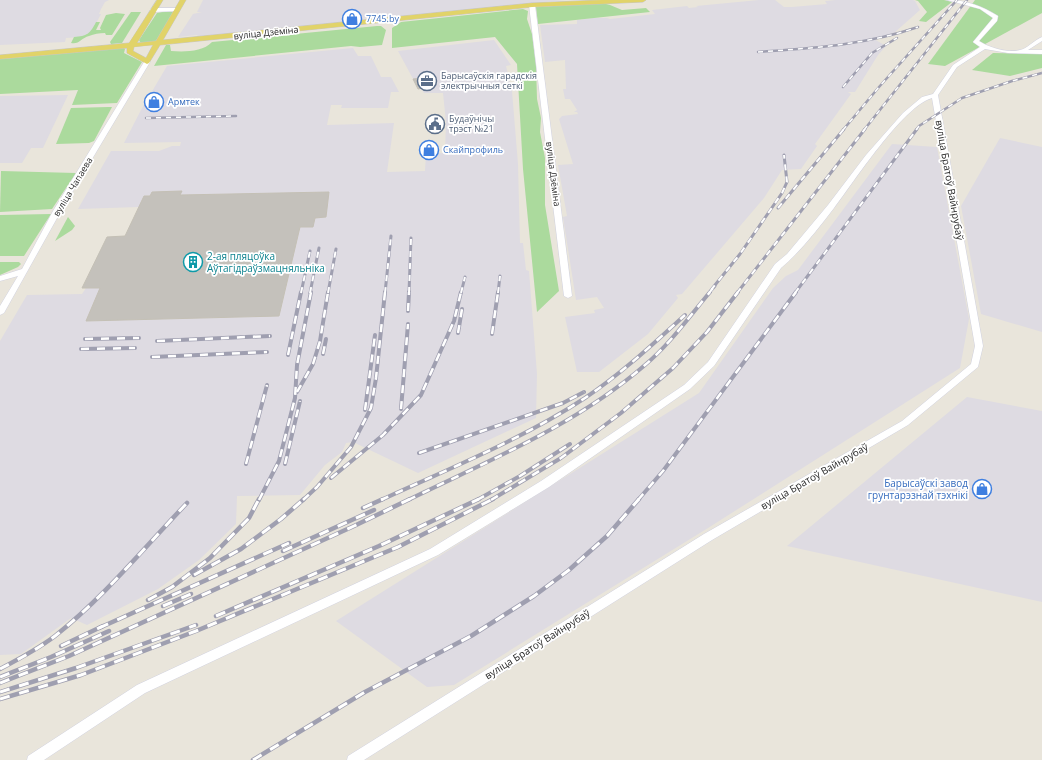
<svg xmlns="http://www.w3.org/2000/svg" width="1042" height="760" font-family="'Open Sans',sans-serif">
	<rect width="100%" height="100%" fill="#e9e5db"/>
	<!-- industrial -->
	<g fill="#dedbe2">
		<path d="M0 0H109L105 2 101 9 99 14H101L91 33 81 37 66 38 65 42 0 45Z"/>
		<path d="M203 0H565L372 19 368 18 341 23 198 37 197 35 178 37 193 14 202 12H197Z"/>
		<path d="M759 0H775L784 7H792L827 4 825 1 836 0H913L915 1 920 10 894 33 874 39 886 46 878 55 855 92H848L851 94 815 144 817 146 801 169 782 170 764 198 682 294 676 295 678 298 648 334 599 372H577L565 317 595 313 594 310 604 308 597 297 576 300 563 217 567 216 558 165 573 164 559 119 562 116 578 114 577 112H574L577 110 570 99H565L563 89H566L565 60 545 62 540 25 577 24V20L592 18H607L610 19 655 14 652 10 687 6 689 8 698 7 696 6Z"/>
		<path d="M494 40 511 65 506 66 512 91 518 164 520 243H523L526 270 529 271 537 374 536 418 418 473 353 442 346 443 342 452 325 465 300 495 237 496 236 524 199 560 158 589 87 625 71 618 21 654 0 655V341L27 295 82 294 86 288H82L107 237 126 236 139 207 78 209 111 151H159L172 146H180L181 142 124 143 141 110 167 66 353 48 358 56H371L381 77H391L399 92H391L388 108H341L342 105H331L327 125 394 123 387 172 425 171 426 154 445 153 446 122 443 93H424L421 88H418L398 51Z"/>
		<path d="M68 95 43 148H31L22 163H0V96Z"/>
		<path d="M1000 138 1042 147V332L981 314 961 206Z"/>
		<path d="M892 144 937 147 969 319 960 368 708 528 454 685 427 687 336 621 699 393 773 288 786 276 798 270Z"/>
		<path d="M967 397 1042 411V602L787 546Z"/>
	</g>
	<!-- green -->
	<g fill="#abda9d">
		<path d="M915 0H944L952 2 926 22 919 21 927 12 918 1Z"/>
		<path d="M975 0H1042V13L945 66 928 64Z"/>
		<path d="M602 3 610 5 622 10 646 8 650 12 538 24 536 7Z"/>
		<path d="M523 9 528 11 527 19 532 34 536 66 537 99 541 118 540 132 545 158V205L559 291 537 312 523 169 517 64 495 37 392 48V28L401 22Z"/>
		<path d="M167 11 173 12V13L156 41 145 43 140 42 139 40 157 13Z"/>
		<path d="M131 12H141L122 43 111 44 110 42Z"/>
		<path d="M116 13 125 14 112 35H106L105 33C99 33 94 34 89 36 81 38 79 45 71 43L74 37C87 36 90 34 96 22H100L96 30H101L100 28 106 15Z"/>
		<path d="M377 26H381L386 30 382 45 360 47 351 46 154 66 166 45H170L171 51C184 52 203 52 212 42Z"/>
		<path d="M124 48 125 49 124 53 142 62 117 103 72 105 78 90 0 94V59Z"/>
		<path d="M993 53 1042 54V68L1010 76 972 70Z"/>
		<path d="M108 107H112L94 141 89 143 56 144 71 108Z"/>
		<path d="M1 171 76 173 52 209 0 212Z"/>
		<path d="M51 214 24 256H0V215Z"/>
		<path d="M68 217 75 226 72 230 55 241Z"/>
		<path d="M19 262 21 264 18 267 0 275V262Z"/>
	</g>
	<!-- building -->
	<g fill="#c4c1bb" stroke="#c4c0b5">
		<path d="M424 78 429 87 418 89 413 79Z"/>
		<path d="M182 191 180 195 329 192 326 217 315 218 313 227H300L279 316 86 321 100 288H82L107 237 125 236 144 196H150L152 192Z"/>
	</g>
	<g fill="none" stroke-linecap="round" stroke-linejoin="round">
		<defs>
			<g id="minor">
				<path d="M947 0C966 0 982 6 998 16L997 21 979 41C990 48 1007 53 1020 50 1027 49 1034 40 1042 37V41L1028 50H1042V54L1008 53 985 49 957 67 938 95 983 346 978 367 908 425 712 540 364 760H347L348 756 704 534 902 421 971 364 975 346 932 98C903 106 853 183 834 208 818 229 801 251 781 268L714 366 690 389 549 487 438 555 145 693 44 760H27L28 756 137 685 430 549 541 481 684 385 708 362 775 264 787 254 828 205 866 155 903 113 922 97 933 94 953 65 980 47 973 42 993 18 980 9Z"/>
				<path d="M532 3 535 5 572 296 568 298 564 296 529 5Z"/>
				<path d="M177 8 180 10 179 11 153 12 150 10 153 8Z"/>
				<path d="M147 60 150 62 61 211 4 313 0 315V306L18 276 0 281V276L22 269 53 211 144 62Z"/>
			</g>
			<path id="major" d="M157 0H163L137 43 156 41 180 0H186L163 40 532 3 602 0H646L643 2 532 7 160 45 149 63 147 64 127 53V48L0 59V55L129 43ZM153 45 146 58 133 51 134 47Z"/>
		</defs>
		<!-- minor casing -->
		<use href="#minor" stroke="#d1d2e0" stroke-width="1"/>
		<!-- major casing -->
		<use href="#major" stroke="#c7c7c7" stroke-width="1"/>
		<!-- minor -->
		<use href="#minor" fill="#fff" fill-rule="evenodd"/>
		<!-- major -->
		<use href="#major" fill="#e1d369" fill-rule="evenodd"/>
		<defs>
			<g id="rail-far3">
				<path d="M758 52C813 48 866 45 918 27"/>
				<path d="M843 87 872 53 897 38"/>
				<path d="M146 118 236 116"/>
				<path d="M843 130 879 87 957 0"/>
				<path d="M864 130 967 0"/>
				<path d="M916 130 919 126 962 98 1012 81 1042 73"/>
			</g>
			<g id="rail-far2">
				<path d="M778 208 844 129"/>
				<path d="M711 290 740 254 782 193 787 182 784 155"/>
				<path d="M301 293 310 251"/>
				<path d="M310 293 319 248"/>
				<path d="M328 293 336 249"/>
				<path d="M385 293 391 236"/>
				<path d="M409 293 411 238"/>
				<path d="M461 293 465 277"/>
				<path d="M498 293 500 276"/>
				<path d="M709 293 715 286"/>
				<path d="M737 293 865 129"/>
				<path d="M795 293 917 129"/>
			</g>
			<g id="rail-far1">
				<path d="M408 311 409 292"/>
				<path d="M458 333 462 309"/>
				<path d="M492 334 498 292"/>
				<path d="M85 339 139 338"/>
				<path d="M157 341 270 336"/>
				<path d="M81 349 135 348"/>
				<path d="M323 354 326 339"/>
				<path d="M288 355 301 292"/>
				<path d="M152 357 267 352"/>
				<path d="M297 392 313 364 320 341 328 292"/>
				<path d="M401 409 408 324"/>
				<path d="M365 410 375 335"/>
				<path d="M419 453 563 403 584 392"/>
				<path d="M246 464 267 385"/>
				<path d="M285 464 300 401"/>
				<path d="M331 478 383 435 421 395 454 321 461 292"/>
				<path d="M259 500 279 461 295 398 297 365 311 292"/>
				<path d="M303 500 317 487 351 447 371 408 376 378 385 292"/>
				<path d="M381 500C450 468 521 440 585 398 621 374 653 344 685 315"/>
				<path d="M408 500C490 460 576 425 645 365 670 344 689 317 710 292"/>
				<path d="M477 500 520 476 570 444"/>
				<path d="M491 500 561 458 621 413 673 368 707 332 738 292"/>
				<path d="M638 500 663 471 796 292"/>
			</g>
			<g id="rail">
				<path d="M363 508 383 499"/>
				<path d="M283 551 374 510"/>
				<path d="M194 575 241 549 281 519 304 499"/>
				<path d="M148 600 172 587 210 558 249 518 259 499"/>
				<path d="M163 606 191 594"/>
				<path d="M216 616 379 546 479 499"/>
				<path d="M99 628 289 543"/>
				<path d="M61 646 103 626"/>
				<path d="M0 669C19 659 38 649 55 636 104 597 144 548 187 503"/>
				<path d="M0 677 51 657 109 631"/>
				<path d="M0 683 69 656 354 526 410 499"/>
				<path d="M0 692 76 668 196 625"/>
				<path d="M0 699 81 675 196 631 398 547 493 499"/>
				<path d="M253 760 365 692 471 636 534 596 569 570 607 536 639 499"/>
			</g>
		</defs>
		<!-- rail-far3 casing -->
		<use href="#rail-far3" stroke="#9f9fb0" stroke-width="2.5"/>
		<!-- rail-far2 casing -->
		<use href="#rail-far2" stroke="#9f9fb0" stroke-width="3"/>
		<!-- rail-far1 casing -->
		<use href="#rail-far1" stroke="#9f9fb0" stroke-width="4"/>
		<!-- rail casing -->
		<use href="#rail" stroke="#9f9fb0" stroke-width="4.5"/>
		<!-- rail-far3 -->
		<use href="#rail-far3" stroke="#fff" stroke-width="1.5" stroke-dasharray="5" stroke-linecap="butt"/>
		<!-- rail-far2 -->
		<use href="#rail-far2" stroke="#fff" stroke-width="2" stroke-dasharray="6" stroke-linecap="butt"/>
		<!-- rail-far1 -->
		<use href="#rail-far1" stroke="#fff" stroke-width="2.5" stroke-dasharray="8" stroke-linecap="butt"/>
		<!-- rail -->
		<use href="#rail" stroke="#fff" stroke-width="3" stroke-dasharray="10" stroke-linecap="butt"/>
	</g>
	<!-- icons -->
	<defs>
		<symbol id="shop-ring" viewBox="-11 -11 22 22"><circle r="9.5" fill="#fff" stroke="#3f7fe0" stroke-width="1.5"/><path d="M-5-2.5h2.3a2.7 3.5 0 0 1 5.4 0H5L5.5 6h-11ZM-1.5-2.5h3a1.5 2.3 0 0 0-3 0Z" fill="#3f7fe0"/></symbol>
		<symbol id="office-ring" viewBox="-11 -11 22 22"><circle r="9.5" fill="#fff" stroke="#5c6f8a" stroke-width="1.5"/><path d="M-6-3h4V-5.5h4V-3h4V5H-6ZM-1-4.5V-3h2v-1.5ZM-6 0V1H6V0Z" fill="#5c6f8a"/></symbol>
		<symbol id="civic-ring" viewBox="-11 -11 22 22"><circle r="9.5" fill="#fff" stroke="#5c6f8a" stroke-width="1.5"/><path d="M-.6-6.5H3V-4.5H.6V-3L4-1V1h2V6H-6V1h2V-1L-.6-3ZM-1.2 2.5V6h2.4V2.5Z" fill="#5c6f8a"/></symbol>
		<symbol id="building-ring" viewBox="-11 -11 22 22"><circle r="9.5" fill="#fff" stroke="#0f9aa8" stroke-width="1.5"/><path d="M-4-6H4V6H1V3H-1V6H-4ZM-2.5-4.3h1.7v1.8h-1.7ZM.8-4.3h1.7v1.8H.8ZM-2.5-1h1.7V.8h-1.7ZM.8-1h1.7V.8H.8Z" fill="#0f9aa8"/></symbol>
	</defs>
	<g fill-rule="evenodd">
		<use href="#shop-ring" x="341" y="8" width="22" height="22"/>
		<use href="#office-ring" x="416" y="70" width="22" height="22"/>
		<use href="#shop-ring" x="143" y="91" width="22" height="22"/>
		<use href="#civic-ring" x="424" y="113" width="22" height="22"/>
		<use href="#shop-ring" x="418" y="139" width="22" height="22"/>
		<use href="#building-ring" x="182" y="251" width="22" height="22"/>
		<use href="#shop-ring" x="971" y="478" width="22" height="22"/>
	</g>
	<g text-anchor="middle" stroke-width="3.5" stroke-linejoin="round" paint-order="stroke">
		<!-- far-shop labels -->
		<g font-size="9" fill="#366cbe" stroke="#fff" text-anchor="start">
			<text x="366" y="22">7745.by</text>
			<text x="168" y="105">Армтек</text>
			<text x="443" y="153">Скайпрофиль</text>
		</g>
		<!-- far-street labels -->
		<g font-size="9" fill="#282828" stroke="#fff">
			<text transform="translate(266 33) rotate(-6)" y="3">вуліца Дзёміна</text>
			<text transform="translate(553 174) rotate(83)" y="3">вуліца Дзёміна</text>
			<text transform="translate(73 187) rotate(-59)" y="3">вуліца Чапаева</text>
		</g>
		<!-- far-service labels -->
		<g font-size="9" fill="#4e5e75" stroke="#fff" text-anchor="start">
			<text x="441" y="79">Барысаўскія гарадскія<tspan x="441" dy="10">электрычныя сеткі</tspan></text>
			<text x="449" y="122">Будаўнічы<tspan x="449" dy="10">трэст №21</tspan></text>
		</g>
		<!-- street labels -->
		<g font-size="10" fill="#282828" stroke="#fff">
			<text transform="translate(950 180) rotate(80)" y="4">вуліца Братоў Вайнрубаў</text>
			<text transform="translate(814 476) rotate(-30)" y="4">вуліца Братоў Вайнрубаў</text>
			<text transform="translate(537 644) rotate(-32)" y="4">вуліца Братоў Вайнрубаў</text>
		</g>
		<!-- culture labels -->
		<g font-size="10" fill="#0d838f" stroke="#fff" text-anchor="start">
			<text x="207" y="260">2-ая пляцоўка<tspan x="207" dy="12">Аўтагідраўзмацняльніка</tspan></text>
		</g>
		<!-- shop labels -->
		<g font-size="10" fill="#366cbe" stroke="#fff" text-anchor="end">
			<text x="968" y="487">Барысаўскі завод<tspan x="968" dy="12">грунтарэзнай тэхнікі</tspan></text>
		</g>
	</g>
</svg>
